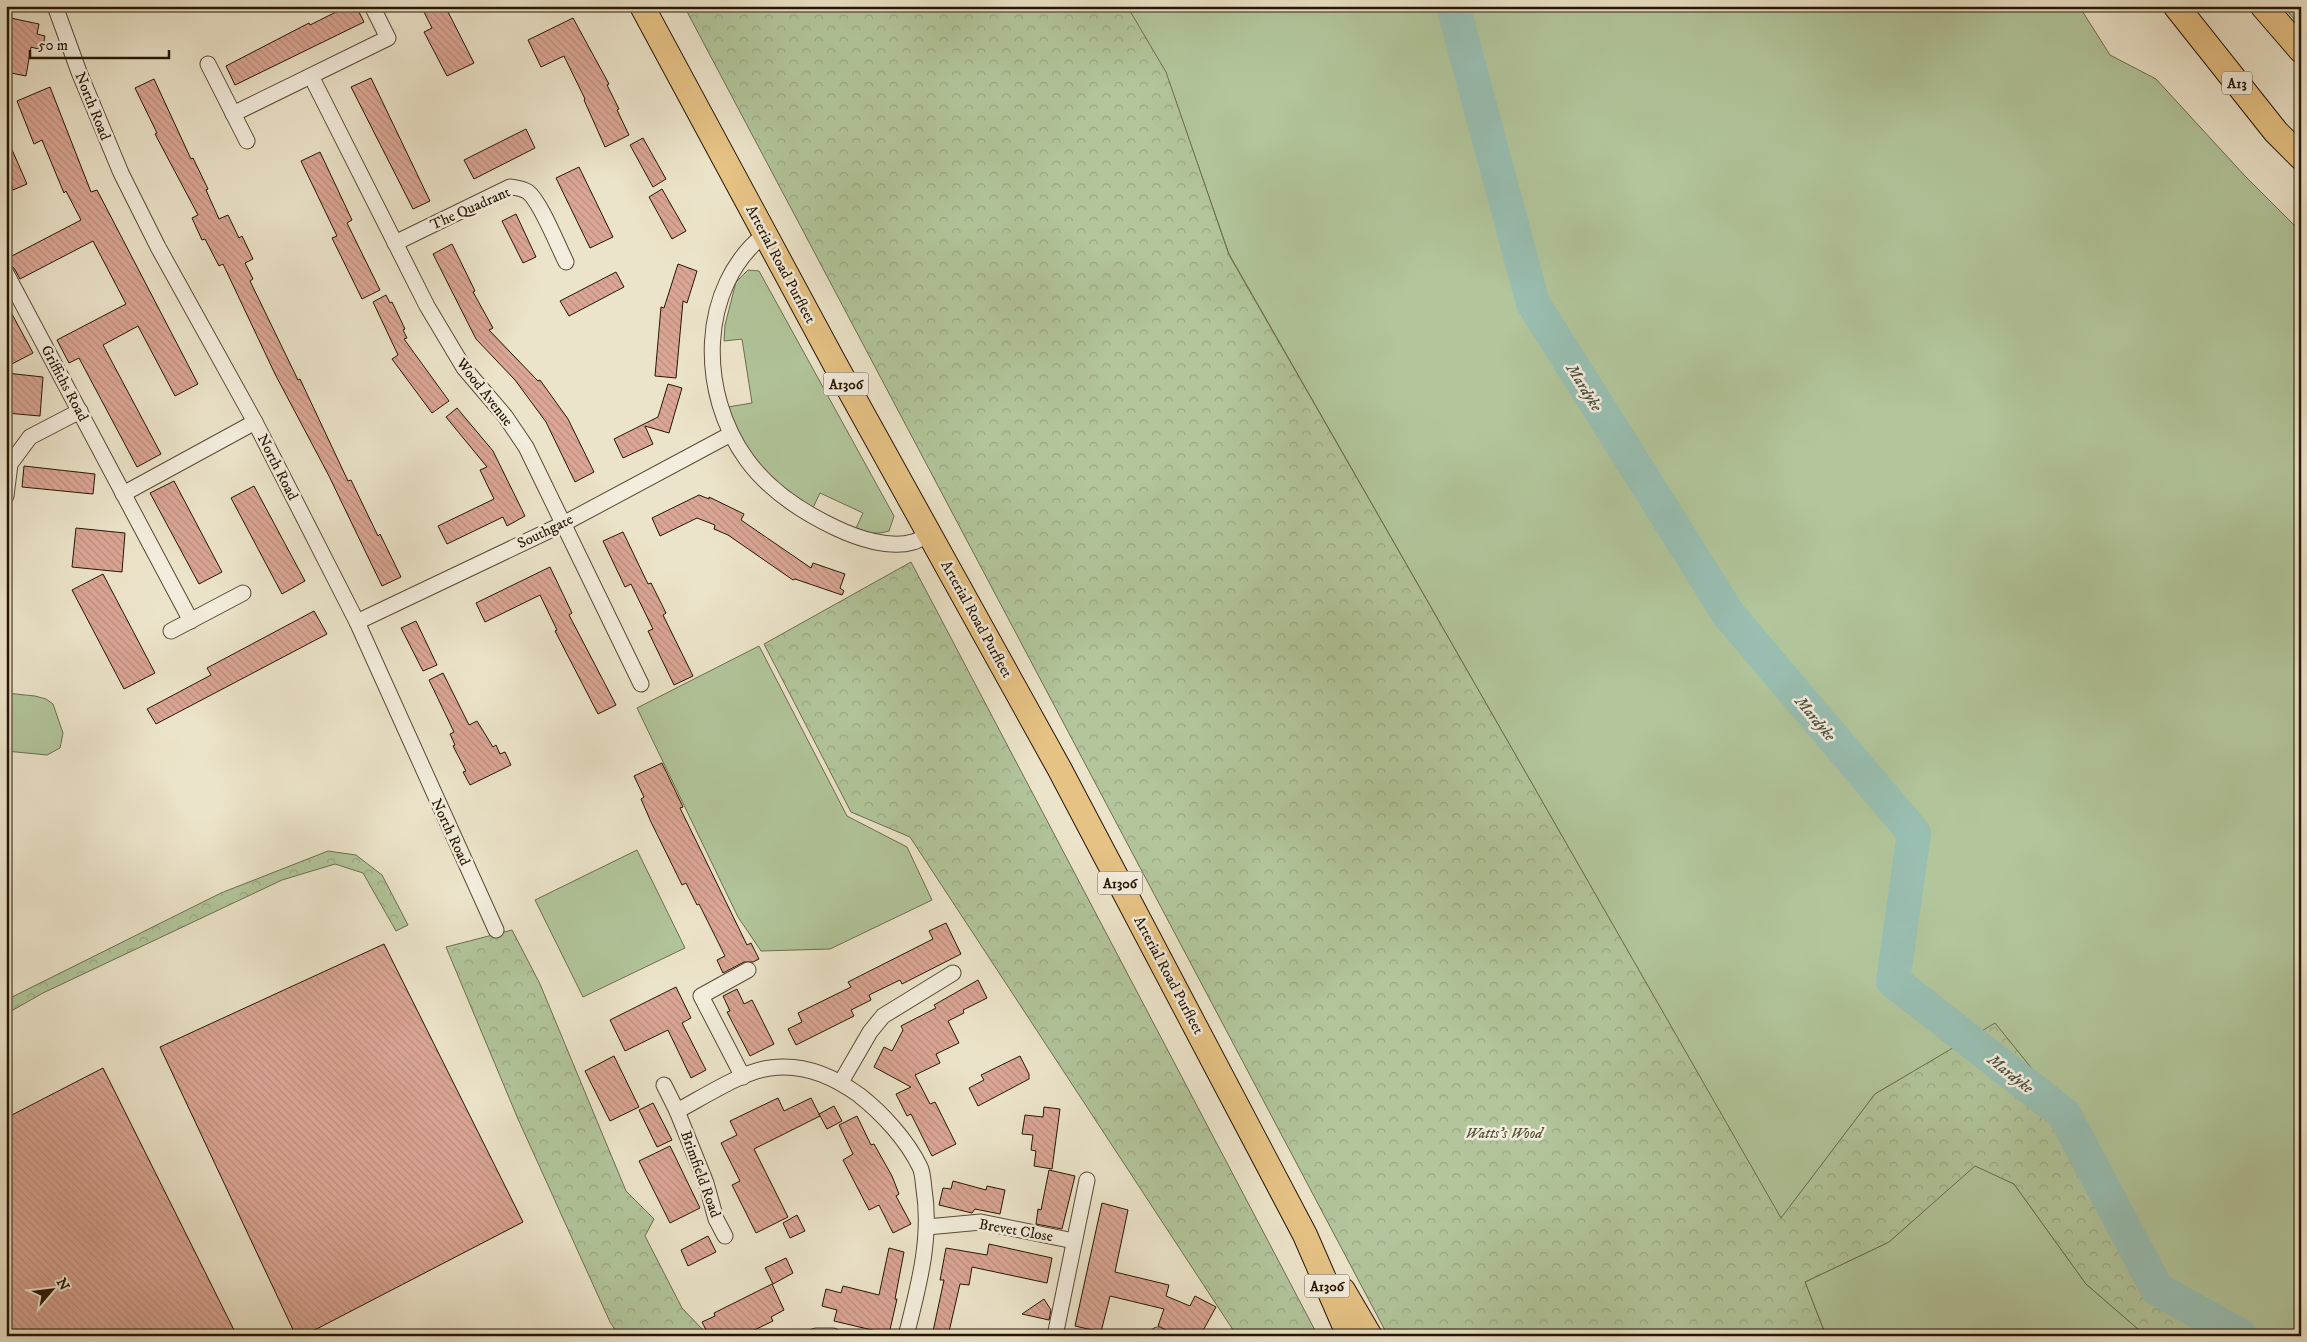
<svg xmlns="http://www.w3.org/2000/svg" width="2307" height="1342" font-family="'IM FELL DW Pica',serif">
	<defs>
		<pattern id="forest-crowns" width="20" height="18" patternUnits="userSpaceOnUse" patternTransform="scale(1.25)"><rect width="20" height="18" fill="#b2c59b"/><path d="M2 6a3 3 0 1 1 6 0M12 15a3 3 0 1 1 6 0" fill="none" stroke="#99a884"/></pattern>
		<pattern id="building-back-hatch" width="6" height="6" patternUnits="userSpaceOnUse" patternTransform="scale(1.25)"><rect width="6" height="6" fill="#dba695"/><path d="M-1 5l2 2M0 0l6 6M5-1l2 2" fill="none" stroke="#bc8e7f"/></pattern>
	</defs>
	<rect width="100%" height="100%" fill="#ece4ca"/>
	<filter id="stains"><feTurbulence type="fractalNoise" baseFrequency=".004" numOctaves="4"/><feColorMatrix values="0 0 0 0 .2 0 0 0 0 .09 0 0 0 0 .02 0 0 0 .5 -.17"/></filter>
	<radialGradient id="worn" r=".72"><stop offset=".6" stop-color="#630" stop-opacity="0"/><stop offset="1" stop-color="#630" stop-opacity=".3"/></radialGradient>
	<!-- green -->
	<g fill="#b2c59b" stroke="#6c6e4e">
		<path d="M1126 6H2079L2110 55 2156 79 2245 176 2301 232V1336H2267L2173 1285 2063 1107 1995 1024 1875 1094 1781 1219 1229 254 1169 82Z"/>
		<path d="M2283 6H2301V27Z"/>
		<path d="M748 270 759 271 894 516 889 531C876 535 868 533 856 528L863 513 820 493 811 512 767 479 736 432 728 407 752 403 742 339 724 341 725 325 736 282Z"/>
		<path d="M759 646 847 816 907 847 932 900 830 949 761 951 738 917 637 708Z"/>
		<path d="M6 693 35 696 46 699 53 704 63 733 60 748 47 755 6 751Z"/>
		<path d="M637 850 685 948 583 997 535 900Z"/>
		<path d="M1975 1165 2014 1184 2086 1284 2146 1336H1826L1805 1282 1889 1242Z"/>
	</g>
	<!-- forest -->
	<g fill="url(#forest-crowns)" stroke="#6c6e4e">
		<path d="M684 6H1127L1166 72 1229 255 1781 1218 1875 1094 1995 1023 2063 1107 2173 1285 2267 1336H2146L2086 1284 2014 1184 1975 1166 1889 1242 1805 1282 1826 1336H1388Z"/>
		<path d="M911 562 1318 1336H1237L910 837 851 812 764 644Z"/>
		<path d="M328 851 356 855 382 875 408 925 396 931 363 873 335 864 282 880 43 993 6 1014V1000L221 893Z"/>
		<path d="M512 930 540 984 626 1191 654 1219 645 1236 682 1308 703 1330 705 1336H619L610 1322 518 1119 446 947Z"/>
	</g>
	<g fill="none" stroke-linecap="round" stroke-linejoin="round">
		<!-- river -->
		<path stroke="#99bfb2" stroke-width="34" d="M1453 6 1533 303 1729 615 1914 833 1893 981 2064 1114 2157 1289 2241 1336"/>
	</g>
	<!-- building -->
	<g fill="url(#building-back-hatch)" stroke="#261602">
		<path d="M348 6H356L364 22 235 85 226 66 309 23 310 25Z"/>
		<path d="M421 6H445L474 63 447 76 424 32 432 28Z"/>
		<path d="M6 17 39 24 37 34 45 36 42 50 31 47 26 76 6 72Z"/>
		<path d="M573 18 609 84 607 85 619 109 617 110 629 135 605 147 584 100 585 99 564 56 541 67 528 40Z"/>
		<path d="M371 78 430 201 413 209 351 87Z"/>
		<path d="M154 79 191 159 193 158 208 189 206 190 219 219 228 215 239 238 242 236 253 259 245 263 253 279 250 281 298 380 300 379 348 481 351 480 378 536 380 534 401 577 382 586 329 476 275 374 223 264 219 266 205 239 202 240 192 218 198 215 155 134 157 133 135 88Z"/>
		<path d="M50 87 91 192 97 190 198 384 175 396 138 326 103 345 161 454 137 467 79 358 69 363 57 340 126 304 93 241 20 279 14 268 6 264V259L81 220 66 191 64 193 42 140 34 144 17 101Z"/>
		<path d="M526 129 535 148 474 179 464 160Z"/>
		<path d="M6 136 27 184 13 190 6 173Z"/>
		<path d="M643 138 666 179 653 187 630 145Z"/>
		<path d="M320 152 352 220 347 223 380 290 362 299 332 238 337 236 301 161Z"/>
		<path d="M579 167 613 237 590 248 556 178Z"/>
		<path d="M662 189 686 231 672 239 649 197Z"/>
		<path d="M516 214 536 257 523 263 502 221Z"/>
		<path d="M452 244 475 291 473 292 493 328 489 330 538 381 540 380 568 419 594 472 575 482 546 422 515 380 476 339 433 254Z"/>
		<path d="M678 264 697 271 687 303 683 301 676 378 655 376 661 307 664 308Z"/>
		<path d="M616 272 624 287 569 316 560 301Z"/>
		<path d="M386 295 390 303 392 302 405 329 403 330 407 338 404 339 449 401 432 413 392 359 398 355 373 302Z"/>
		<path d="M6 303 33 353 6 367Z"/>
		<path d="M6 373 43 377 40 416 6 413Z"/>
		<path d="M668 384 682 388 669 433 645 426 653 444 623 458 614 439 658 417Z"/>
		<path d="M457 408 493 451 525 516 507 526 503 517 447 544 438 526 494 499 480 470 487 467 446 417Z"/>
		<path d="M24 466 95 474 93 494 22 487Z"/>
		<path d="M174 481 222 572 199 584 150 493Z"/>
		<path d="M254 486 305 581 282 594 231 498Z"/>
		<path d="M699 495 709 499V497L744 514 741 520 811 568 813 563 845 574 840 588 844 591 842 595 795 579 793 580 728 535 714 529 715 525 697 518 660 536 652 518Z"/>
		<path d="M76 528 125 533 122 572 72 567Z"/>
		<path d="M623 532 648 584 651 583 666 613 663 615 693 676 674 685 648 631 653 629 631 584 625 587 603 541Z"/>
		<path d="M550 567 572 613 569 615 616 705 598 714 555 631 557 630 540 595 485 622 476 603Z"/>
		<path d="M103 574 155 673 124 689 72 590Z"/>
		<path d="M314 611 327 634 156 724 147 709 211 675 207 668Z"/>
		<path d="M416 621 437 665 423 671 401 628Z"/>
		<path d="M443 673 469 725 477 721 493 747 496 745 500 754 505 752 511 765 470 785 463 772 466 771 453 746 455 745 450 734 454 732 429 680Z"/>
		<path d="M662 763 683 807 680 808 747 945 751 943 759 959 753 962H744L723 973 717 960 725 956 699 904 697 905 686 883 682 885 651 822 641 799 644 797 634 776Z"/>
		<path d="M946 923 961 954 902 984 900 980 869 995 871 1000 851 1010 854 1016 796 1045 788 1029 802 1022 798 1013 851 987 848 982 933 939 929 931Z"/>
		<path d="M384 944 523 1222 303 1336H296L160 1047Z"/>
		<path d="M978 980 987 998 963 1010 964 1013 948 1021 959 1043 936 1054 940 1063 915 1075 930 1104 935 1102 956 1144 932 1156 911 1114 907 1116 896 1094 911 1087 874 1067 884 1047 892 1051 903 1030 901 1026 936 1008 934 1005Z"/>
		<path d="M676 987 691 1018 682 1023 706 1070 691 1078 668 1030 625 1051 610 1020Z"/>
		<path d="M737 989 744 1004 752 1000 774 1044 750 1056 727 1012 730 1011 723 996Z"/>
		<path d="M614 1056 639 1107 610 1121 585 1071Z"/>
		<path d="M1020 1056 1029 1074V1079L978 1106 969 1088 984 1080 981 1075Z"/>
		<path d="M103 1068 237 1336H6V1118Z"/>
		<path d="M778 1098 784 1111 811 1098 820 1116 754 1149 788 1217 756 1233 732 1185 740 1181 721 1143 737 1135 730 1121Z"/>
		<path d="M653 1103 672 1140 657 1147 639 1110Z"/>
		<path d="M834 1106 842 1121 827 1129 819 1114Z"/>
		<path d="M1044 1107 1060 1109 1052 1169 1034 1166 1036 1151 1031 1150 1033 1135 1022 1134 1025 1115 1043 1117Z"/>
		<path d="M857 1116 871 1145 874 1144 892 1176 899 1194 896 1196 911 1224 893 1233 879 1205 869 1210 843 1160 853 1154 839 1125Z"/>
		<path d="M670 1146 700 1208 670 1223 639 1161Z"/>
		<path d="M1049 1170 1075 1176 1062 1229 1036 1224 1038 1209 1041 1210Z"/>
		<path d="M953 1181 986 1190 987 1186 1005 1190 1000 1214 975 1209 972 1213 939 1205 943 1188 951 1189Z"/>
		<path d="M1102 1203 1128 1210 1115 1272 1169 1285 1166 1296 1190 1306 1195 1296 1216 1307 1200 1336H1167L1166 1330 1158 1326 1164 1309 1110 1296 1101 1332 1075 1326Z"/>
		<path d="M797 1215 805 1231 790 1238 783 1223Z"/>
		<path d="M708 1236 716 1252 688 1266 681 1250Z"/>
		<path d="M989 1244 1052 1258 1047 1283 972 1267 969 1285 960 1284 948 1336H932L944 1280H940L946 1248 987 1255Z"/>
		<path d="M889 1248 904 1252 895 1299H897L889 1334 834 1321 837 1310 822 1306 826 1289 841 1293 843 1286 879 1295Z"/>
		<path d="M786 1258 793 1273 773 1284 765 1268Z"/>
		<path d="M772 1284 784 1310 771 1317 773 1321 742 1336H709L702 1322 715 1316 714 1313Z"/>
		<path d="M1044 1299 1051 1310 1049 1320 1022 1314Z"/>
	</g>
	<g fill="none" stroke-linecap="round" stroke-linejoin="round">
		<defs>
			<g id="minor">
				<path d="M55 6 79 72 121 173 158 247 255 422 357 622 496 930"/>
				<path d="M208 64 247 141"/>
				<path d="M311 76 427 306 464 368 505 416 526 447 641 684"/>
				<path d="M233 114 388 38 372 6"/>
				<path d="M765 234C698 287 698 393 747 460 769 490 802 512 836 528 857 538 889 549 913 542 918 541 924 536 929 533"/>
				<path d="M395 243 510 187C517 188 522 188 528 192 540 201 558 246 566 262"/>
				<path d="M6 273 191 621"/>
				<path d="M123 494 255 422"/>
				<path d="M6 496 10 464 30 437 80 411"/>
				<path d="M357 622 563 524 731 434"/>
				<path d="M171 631 243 593"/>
				<path d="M743 1077 701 996 748 970"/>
				<path d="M841 1082 870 1032 883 1016 953 973"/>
				<path d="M664 1085 677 1111"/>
				<path d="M927 1227 981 1222 1074 1241"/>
				<path d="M725 1236 716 1219 706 1183 677 1111C702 1098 743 1071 770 1068 803 1063 833 1076 859 1095 882 1113 907 1140 920 1167 923 1173 923 1182 924 1189 932 1239 918 1288 906 1336"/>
				<path d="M1158 1335V1336"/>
				<path d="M816 1336H833"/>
				<path d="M1055 1336 1087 1180"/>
			</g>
			<g id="primary">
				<path d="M642 6 835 364 1059 768 1305 1235 1349 1336"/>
				<path d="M1343 1290 1370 1336"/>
			</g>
			<g id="trunk">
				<path d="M2176 6 2276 132 2301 157"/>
				<path d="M2263 6 2301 50"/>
			</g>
		</defs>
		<!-- minor casing -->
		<use href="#minor" stroke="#584a34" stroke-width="17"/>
		<!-- primary casing -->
		<use href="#primary" stroke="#261602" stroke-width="26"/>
		<!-- trunk casing -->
		<use href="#trunk" stroke="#261602" stroke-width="27"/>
		<!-- minor -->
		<use href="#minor" stroke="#f3eddd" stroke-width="15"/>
		<!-- primary -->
		<use href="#primary" stroke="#e6c285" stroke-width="24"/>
		<!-- trunk -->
		<use href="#trunk" stroke="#e6c285" stroke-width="25"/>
	</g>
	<g text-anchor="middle" stroke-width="5" stroke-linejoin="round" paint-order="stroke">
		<!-- shield labels -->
		<g fill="#f3eddd" stroke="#645644" stroke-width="1">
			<rect x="2222" y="71.5" width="30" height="23" rx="4"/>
			<rect x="823.5" y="372.5" width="45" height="23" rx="4"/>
			<rect x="1097.5" y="871.5" width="45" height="23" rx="4"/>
			<rect x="1304.5" y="1274.5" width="45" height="23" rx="4"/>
		</g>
		<g font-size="14" font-weight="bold" fill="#261602">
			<text x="2237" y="88">A13</text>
			<text x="846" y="389">A1306</text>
			<text x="1120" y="888">A1306</text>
			<text x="1327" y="1291">A1306</text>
		</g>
		<!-- street labels -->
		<g font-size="15" fill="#261602" stroke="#f3eddd">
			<text transform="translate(93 106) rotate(68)" y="5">North Road</text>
			<text transform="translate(470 208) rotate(-24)" y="5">The Quadrant</text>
			<text transform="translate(781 264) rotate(62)" y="5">Arterial Road Purfleet</text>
			<text transform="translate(65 383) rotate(62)" y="5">Griffiths Road</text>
			<text transform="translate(485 392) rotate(52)" y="5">Wood Avenue</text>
			<text transform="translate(278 467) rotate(63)" y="5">North Road</text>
			<text transform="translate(545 531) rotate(-26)" y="5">Southgate</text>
			<text transform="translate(977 619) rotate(61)" y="5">Arterial Road Purfleet</text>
			<text transform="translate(451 832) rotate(65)" y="5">North Road</text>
			<text transform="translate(1169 975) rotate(62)" y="5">Arterial Road Purfleet</text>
			<text transform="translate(701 1174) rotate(70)" y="5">Brimfield Road</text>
			<text transform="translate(1016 1230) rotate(10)" y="5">Brevet Close</text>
		</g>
		<!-- park labels -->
		<g font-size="15" font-style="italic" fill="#575338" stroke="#f3eddd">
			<text x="1504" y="1138">Watts's Wood</text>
		</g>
		<!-- water labels -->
		<g font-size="16" font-style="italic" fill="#4e5140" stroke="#f3eddd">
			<text transform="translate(1585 387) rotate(58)" y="6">Mardyke</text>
			<text transform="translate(1816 718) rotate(50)" y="6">Mardyke</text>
			<text transform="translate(2011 1073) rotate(38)" y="6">Mardyke</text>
		</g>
	</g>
	<!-- margin -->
	<rect width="2307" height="1342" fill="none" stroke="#ece4ca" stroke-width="25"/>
	<rect x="8" y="8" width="2292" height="1327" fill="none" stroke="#261602" stroke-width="2.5"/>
	<rect x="12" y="12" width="2282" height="1317" fill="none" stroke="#261602"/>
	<!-- north arrow -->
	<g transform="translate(52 1290) rotate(62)" stroke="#f3eddd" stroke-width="4" paint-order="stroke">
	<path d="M0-4L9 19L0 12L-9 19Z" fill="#261602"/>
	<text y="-8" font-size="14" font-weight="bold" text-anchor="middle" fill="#261602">N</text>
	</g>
	<!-- scale -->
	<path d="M30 50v8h139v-8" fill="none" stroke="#261602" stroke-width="2.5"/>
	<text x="38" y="50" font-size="15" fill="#261602" stroke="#f3eddd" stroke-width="4" paint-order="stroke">50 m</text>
	<rect width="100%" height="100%" filter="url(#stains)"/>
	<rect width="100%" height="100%" fill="url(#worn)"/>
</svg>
